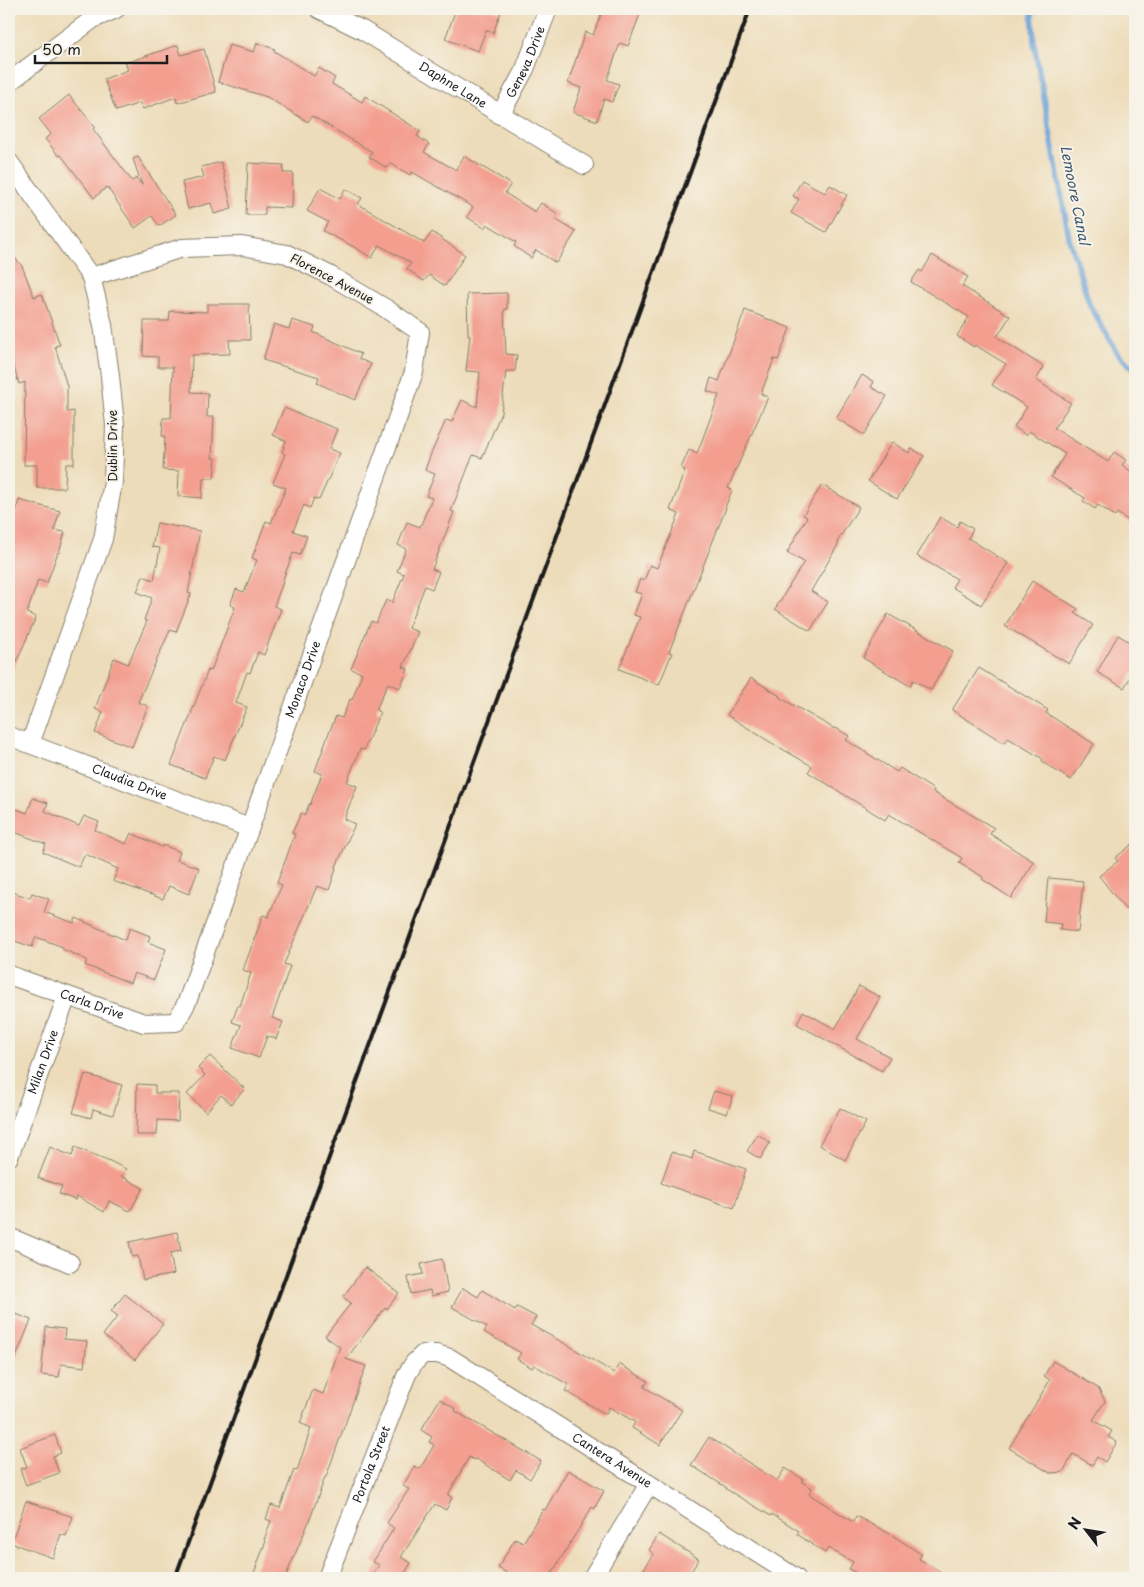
<svg xmlns="http://www.w3.org/2000/svg" width="1144" height="1587" font-family="'Playpen Sans',sans-serif">
	<rect width="100%" height="100%" fill="#f7f3e8"/>
	<filter id="ink" filterUnits="userSpaceOnUse"><feTurbulence type="fractalNoise" baseFrequency=".02" numOctaves="2"/><feDisplacementMap in="SourceGraphic" scale="10" xChannelSelector="R" yChannelSelector="G"/><feConvolveMatrix kernelMatrix="1 2 1 2 8 2 1 2 1" color-interpolation-filters="sRGB"/></filter>
	<filter id="wash" filterUnits="userSpaceOnUse"><feTurbulence type="fractalNoise" baseFrequency=".0096" numOctaves="4" result="noise"/><feDisplacementMap in="SourceGraphic" scale="20" xChannelSelector="R" yChannelSelector="G"/><feGaussianBlur stdDeviation="1.12" result="paint"/><feColorMatrix in="noise" values="0 0 0 0 0 0 0 0 0 0 0 0 0 0 0 0 0 1.4 0 .05"/><feComposite in="paint" operator="in"/></filter>
	<g filter="url(#wash)">
		<rect width="100%" height="100%" fill="#eddcb9"/>
		<g fill="none" stroke-linecap="round" stroke-linejoin="round">
			<!-- stream -->
			<path stroke="#67a0d6" stroke-width="5.5" d="M1032 9 1034 43 1070 242 1090 306 1118 354 1135 370"/>
		</g>
		<g id="blocks">
			<!-- building -->
			<g fill="#f39e8f">
				<path d="M456 9H491L501 12 493 33 486 30 478 51 445 39Z"/>
				<path d="M603 9H642L628 46 620 43 607 80 619 84 612 102 604 99 597 121 573 112 581 88 568 83 585 32 593 35Z"/>
				<path d="M257 43 275 49 274 51 314 76 319 68 335 78 332 84 362 102 365 96 420 131 417 136 429 144 424 152 456 170 464 156 511 184 505 193 535 212 541 203 558 214 555 219 576 232 556 263 536 250 531 258 514 246 516 242 487 224 484 228 467 217 473 207 412 172 410 175 390 163 387 168 369 157 372 152 312 116 308 122 267 97 218 82 229 45 254 52Z"/>
				<path d="M178 45 181 55 204 49 216 92 177 103 176 97 143 109 140 103 116 111 104 79 128 70 125 63Z"/>
				<path d="M69 95 95 127 93 129 132 181 136 178 142 185 133 159 138 157 176 215 159 226 152 216 135 228 107 187 94 198 61 155 59 156 45 139 51 134 39 119Z"/>
				<path d="M221 162 232 209 214 214 211 203 188 209 182 182 204 177 201 167Z"/>
				<path d="M248 163 284 165 283 173H293L292 208 265 207V215H246Z"/>
				<path d="M802 180 825 193 830 185 847 195 826 232 791 213 799 199 793 196Z"/>
				<path d="M320 188 340 199 345 189 362 198 358 204 424 243 432 232 465 255 445 286 429 275 424 281 407 269 411 263 379 245 372 258 356 248 323 231 328 222 307 211Z"/>
				<path d="M9 251 22 266 34 297 42 294 60 345 55 346 67 386V412L74 411V464H66L65 488H37V465H24L25 382 19 384 13 364 9 366Z"/>
				<path d="M932 255 968 277 962 286 1010 316 997 337 1044 367 1036 380 1071 403 1054 428 1108 462 1114 452 1126 460 1122 465 1135 474V525L1117 513 1115 516 1098 505 1095 509 1083 501 1085 498 1051 477 1065 454 1029 431 1026 435 1014 427 1027 407 992 385 1006 364 975 345 974 347 957 336 969 317 911 282 919 270 922 272Z"/>
				<path d="M507 293V309L504 310 506 354 517 355 515 371H506L501 413 482 458 473 455 451 511 454 512 432 569 439 572 432 589 425 586 408 628 418 632 403 667 408 669 400 688 388 683 376 710 380 712 364 750 360 749 347 782 357 786 344 819 355 824 335 869H336L329 890 317 886 284 964 290 966 272 1018 283 1022 276 1039 267 1036 259 1058 232 1048 241 1025 232 1022 238 1005 240 1006 251 973 243 970 263 915 268 917 282 885 277 883 295 834 292 833 301 813 305 815 309 804 310 805 322 774 315 771 328 735 336 716 342 718 350 699 352 700 362 673 351 669 365 635 371 621 376 623 386 600 392 603 404 574 397 571 406 549 398 545 407 522 420 527 432 498 426 496 435 474 425 470 430 456 446 420 452 422 462 400 477 407 480 372 466 371 470 335H468L467 294Z"/>
				<path d="M207 304H249L250 340H229L230 354 192 355 191 392 208 393 207 417H214L212 458H216L214 478H203L202 498 178 496 179 471 163 470 165 436H162L163 418H171L173 367H158V357L143 356 144 321H169L170 311 207 312Z"/>
				<path d="M745 310 790 328 778 360 774 359 761 394 768 397 728 488 732 490 725 508H726L669 652 672 653 659 685 619 669 640 617 634 615 642 594 635 592 640 579 644 581 650 565 657 568 671 534 679 514 670 510 685 470 681 468 689 450 697 454 719 395 707 391 711 378 719 381Z"/>
				<path d="M292 320 315 327 313 332 361 354 359 359 371 364 355 400 317 383 319 377 263 360 274 324 289 329Z"/>
				<path d="M862 375 874 382 871 387 887 396 864 435 836 418Z"/>
				<path d="M284 408 337 429 329 449 340 453 319 500 314 498 310 508 304 505 293 531 307 536 300 555 293 553 282 582H283L274 606 281 609 264 655 258 652 250 673 247 672 236 703 247 707 225 760 214 756 205 778 171 765 208 670 211 671 235 607 230 605 236 589 244 592 257 560 252 558 266 521 271 523 286 488 273 483 285 454 282 452 286 441 273 435Z"/>
				<path d="M892 442 909 453 911 448 924 456 897 499 868 481Z"/>
				<path d="M822 485 859 507 837 542 839 543 811 591 828 602 810 631 775 609 804 562 787 553 807 517 803 515Z"/>
				<path d="M19 500 60 511 54 530 65 532 59 553 58 552 47 583 38 580 27 613 36 617 9 679V538Z"/>
				<path d="M940 517 957 527 960 521 973 529 968 538 1008 563 981 605 952 587 957 579 917 556Z"/>
				<path d="M157 523 200 531 188 593 191 594 176 632 170 630 138 702 148 706 132 747 95 733 103 712 95 709 114 658 128 664 147 621 144 620 152 598 137 592 143 576 154 580 160 548 152 547Z"/>
				<path d="M1032 581 1078 609 1075 613 1093 625 1069 664 1005 626Z"/>
				<path d="M888 614 953 651 931 690 913 680 910 686 863 658Z"/>
				<path d="M1118 635 1135 645V669L1124 688 1097 672Z"/>
				<path d="M979 668 1048 710 1046 713 1094 744 1071 780 1042 762 1043 759 1008 738 1004 743 952 710Z"/>
				<path d="M751 678 780 696 779 697 835 729 836 728 849 736 846 740 881 762 897 772 900 768 934 790 933 792 994 828 990 834 1034 862 1011 898 982 879 983 877 959 863 962 858 889 814 885 820 808 772 812 766 770 742 727 715Z"/>
				<path d="M33 798 48 803 45 811 79 826 84 816 99 822 95 830 126 844 131 833 162 847 163 845 180 852 177 860 199 868 189 894 169 886 163 899 113 881 118 869 85 854 79 867 43 852 46 844 9 830V806L27 813Z"/>
				<path d="M1135 842V902L1125 909 1099 876 1118 861 1115 858Z"/>
				<path d="M1048 878 1083 881 1078 932 1060 930 1061 924 1044 922Z"/>
				<path d="M9 891 30 898 32 893 49 899 44 912 74 923 76 918 125 940 130 928 150 936 148 942 166 949 154 980 134 973 130 983 85 965 87 960 62 949 63 947 36 937 32 947 9 939Z"/>
				<path d="M859 986 880 997 857 1039 890 1057 882 1071 797 1024 803 1011 835 1029Z"/>
				<path d="M210 1056 245 1089 231 1104 221 1095 206 1112 187 1094 205 1075 198 1068Z"/>
				<path d="M85 1074 122 1085 113 1115 93 1109 91 1118 73 1113Z"/>
				<path d="M137 1084 155 1085V1093H179L178 1121 158 1120 157 1135H136Z"/>
				<path d="M714 1091 733 1096 727 1114 708 1108Z"/>
				<path d="M840 1108 866 1122 845 1160 819 1145Z"/>
				<path d="M758 1134 770 1143 760 1159 747 1151Z"/>
				<path d="M50 1147 72 1156 75 1147 110 1161 126 1169 121 1176 143 1188 130 1211 109 1201 104 1212 77 1196 76 1200 59 1194 62 1186 38 1178Z"/>
				<path d="M694 1151 746 1169 734 1208 661 1183 672 1152 692 1159Z"/>
				<path d="M177 1232 181 1251 170 1253 174 1274 143 1280 138 1256 132 1257 129 1242Z"/>
				<path d="M442 1259 448 1292 431 1296 430 1290 411 1294 408 1277 423 1274 421 1264Z"/>
				<path d="M365 1267 399 1293 387 1309 385 1308 346 1359 366 1366 326 1477H325L310 1519 285 1578H252L266 1541 264 1540 271 1521 266 1519 271 1505 280 1508 294 1470 297 1471 311 1428 300 1423 313 1390 323 1394 340 1347 325 1336 351 1303 343 1297Z"/>
				<path d="M463 1288 478 1297 482 1290 515 1310 517 1307 536 1317 531 1325 571 1347 614 1373 619 1364 648 1381 644 1387 682 1410 660 1445 632 1428 635 1422 609 1407 606 1414 565 1391 569 1385 534 1365 532 1368 517 1359 521 1353 484 1332 487 1327 452 1307Z"/>
				<path d="M125 1294 163 1324 135 1360 103 1335 118 1316 111 1311Z"/>
				<path d="M16 1314 31 1320 9 1374V1331Z"/>
				<path d="M46 1327 65 1329 64 1339 87 1341 84 1367 61 1364 59 1377 41 1375Z"/>
				<path d="M1053 1361 1098 1388 1105 1401 1093 1420 1112 1431 1108 1437 1117 1442 1105 1462 1097 1457 1092 1465 1073 1454 1063 1472 1050 1473 1009 1448 1050 1380 1044 1376Z"/>
				<path d="M440 1399 456 1409 455 1411 541 1461 530 1479 516 1470 510 1480 476 1459 474 1460 469 1457 448 1495 452 1498 446 1510 435 1504 401 1557 411 1563 402 1578H371L379 1565 373 1562 394 1528 387 1523 409 1489 403 1486 414 1466 420 1469 434 1445 429 1442 432 1437 421 1430Z"/>
				<path d="M55 1435 61 1453 53 1456 59 1473 26 1485 20 1469 27 1467 20 1448Z"/>
				<path d="M709 1437 777 1481 785 1468 803 1479 802 1482 812 1488 809 1494 853 1522 856 1516 892 1535 921 1554 919 1559 951 1578H866L849 1569 853 1562 828 1548 825 1553 797 1534 799 1531 772 1514 771 1516 726 1489 727 1488 691 1465Z"/>
				<path d="M568 1470 604 1491 594 1509 592 1507 549 1578H504L507 1573 498 1568 515 1539 523 1543 543 1509 545 1510Z"/>
				<path d="M26 1501 73 1517 66 1536 61 1534 53 1558 11 1543Z"/>
				<path d="M659 1534 699 1559 687 1578H638L654 1554 649 1550Z"/>
			</g>
		</g>
	</g>
	<g filter="url(#ink)">
		<use href="#blocks" fill-opacity="0" stroke="#847c6a" stroke-width="1"/>
		<g fill="none" stroke-linecap="round" stroke-linejoin="round">
			<defs>
				<g id="minor">
					<path id="s1" d="M319 9 362 30 584 165"/>
					<path d="M9 82 93 19 116 9"/>
					<path id="s2" d="M500 115 525 69 548 9"/>
					<path d="M9 162 91 277 103 325 110 376 115 425 113 482 103 539 30 744"/>
					<path id="s3" d="M9 736 249 828"/>
					<path id="s4" d="M9 975 144 1023 176 1022 187 1002 414 372 420 332 385 308 331 276 287 254 242 246 182 248 91 277"/>
					<path id="s5" d="M9 1157 67 996"/>
					<path d="M9 1237 70 1263"/>
					<path id="s6" d="M327 1578 407 1374 414 1363 423 1354H437L450 1358 649 1484 796 1578"/>
					<path d="M592 1578 649 1484"/>
				</g>
			</defs>
			<!-- minor casing -->
			<use href="#minor" stroke="#847c6a" stroke-width="20"/>
			<!-- minor -->
			<use href="#minor" stroke="#fff" stroke-width="18"/>
			<!-- rail -->
			<path stroke="#1c1c1c" stroke-width="4" d="M175 1578 750 9"/>
		</g>
	</g>
	<g text-anchor="middle" stroke-width="4" stroke-linejoin="round" paint-order="stroke">
		<!-- street labels -->
		<g font-size="12" fill="#1c1c1c" stroke="#f7f3e8">
			<text dy="4" stroke="none"><textPath href="#s2" startOffset="59">Geneva Drive</textPath></text>
			<text dy="4" stroke="none"><textPath href="#s1" startOffset="154">Daphne Lane</textPath></text>
			<text transform="translate(332 279) rotate(28)" y="4">Florence Avenue</text>
			<text transform="translate(113 446) rotate(-90)" y="4">Dublin Drive</text>
			<text dy="4" stroke="none"><textPath href="#s4" startOffset="541">Monaco Drive</textPath></text>
			<text dy="4" stroke="none"><textPath href="#s3" startOffset="129">Claudia Drive</textPath></text>
			<text dy="4" stroke="none"><textPath href="#s4" startOffset="88">Carla Drive</textPath></text>
			<text dy="4" stroke="none"><textPath href="#s5" startOffset="101">Milan Drive</textPath></text>
			<text dy="4" stroke="none"><textPath href="#s6" startOffset="464">Cantera Avenue</textPath></text>
			<text dy="4" stroke="none"><textPath href="#s6" startOffset="122">Portola Street</textPath></text>
		</g>
		<!-- water labels -->
		<g font-size="14" font-style="italic" fill="#3e5770" stroke="#f7f3e8">
			<text transform="translate(1075 195) rotate(79)" y="5">Lemoore Canal</text>
		</g>
	</g>
	<!-- margin -->
	<rect width="1144" height="1587" fill="none" stroke="#f7f3e8" stroke-width="30"/>
	<!-- north arrow -->
	<g transform="translate(1086 1530) rotate(301)" stroke="#f7f3e8" stroke-width="4" paint-order="stroke">
	<path d="M0-4L9 19L0 12L-9 19Z" fill="#1c1c1c"/>
	<text y="-8" font-size="14" font-weight="bold" text-anchor="middle" fill="#1c1c1c">N</text>
	</g>
	<!-- scale -->
	<path d="M35 55v8h132v-8" fill="none" stroke="#1c1c1c" stroke-width="2.5"/>
	<text x="42" y="55" font-size="15" fill="#1c1c1c" stroke="#f7f3e8" stroke-width="4" paint-order="stroke">50 m</text>
</svg>
